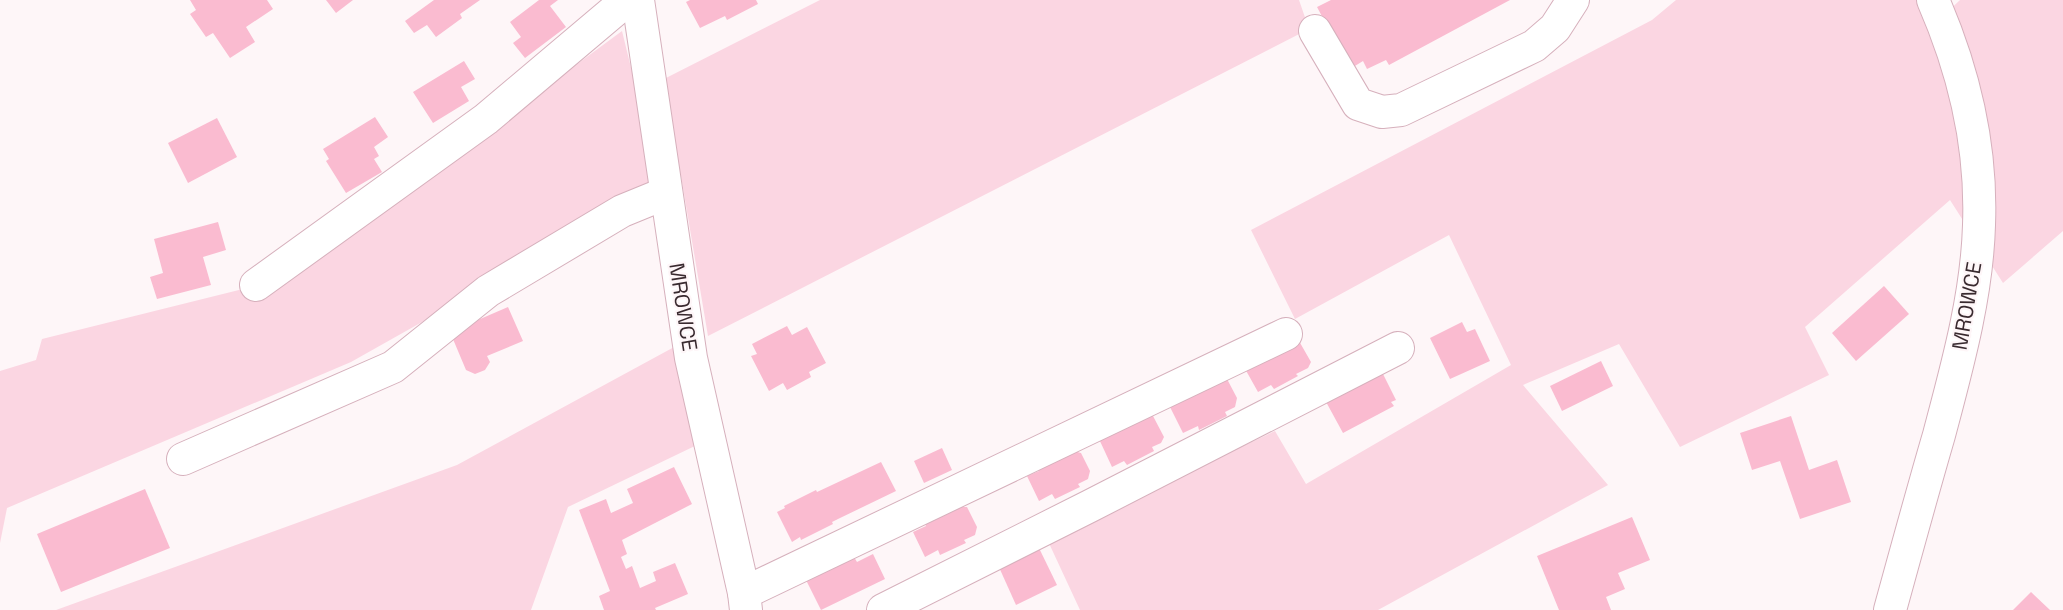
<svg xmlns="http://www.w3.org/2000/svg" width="2063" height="610" font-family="'Space Grotesk',sans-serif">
	<rect width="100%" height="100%" fill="#fef6f8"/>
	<!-- green -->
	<g fill="#fbd6e2">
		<path d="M820 0H1299L1309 29 708 336 681 176 351 362 7 508 0 543V371L36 360 42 339 287 278 622 31 636 88 664 79Z"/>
		<path d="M1676 0H1921L1935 24 1960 0H2063V231L2003 283 1950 200 1805 327 1829 375 1680 447 1619 344 1523 385 1608 485 1378 610H1080L1047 539 1275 431 1306 484 1511 365 1449 235 1295 319 1251 230 1652 20Z"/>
		<path d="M676 346 699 444 568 507 531 610H56L457 465Z"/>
	</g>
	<!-- building -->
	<g fill="#fabbd0">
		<path d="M190 0H267L273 9 246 27 255 42 230 58 213 33 206 37 190 14 196 10Z"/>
		<path d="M326 0H353L336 13Z"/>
		<path d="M434 0H480L460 14 462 18 436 37 427 25 414 33 405 21Z"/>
		<path d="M539 0H558L550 6 566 27 525 58 513 43 521 37 510 22Z"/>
		<path d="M690 0H756L758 4 727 20 725 16 700 28 686 2Z"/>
		<path d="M1331 0H1510L1389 65 1386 60 1367 69 1363 61 1350 69 1317 7Z"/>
		<path d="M464 61 475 79 461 87 469 101 433 123 413 92Z"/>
		<path d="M375 117 388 137 374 147 379 156 374 159 382 172 346 193 326 161 329 159 323 149Z"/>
		<path d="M217 118 237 157 188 183 168 143Z"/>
		<path d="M218 222 226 250 203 257 211 285 157 299 150 277 163 273 154 239Z"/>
		<path d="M1884 286 1909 314 1856 361 1832 333Z"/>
		<path d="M508 307 523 341 487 356 490 362 485 370 475 374 466 370 450 332Z"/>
		<path d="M1462 322 1467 332 1475 329 1490 361 1450 379 1430 338Z"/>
		<path d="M787 326 792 335 807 327 826 363 809 372 811 377 787 390 783 383 769 391 751 356 757 354 752 344Z"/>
		<path d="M1299 341 1311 362 1308 368 1296 374 1298 376 1274 389 1271 385 1258 392 1244 367Z"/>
		<path d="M1601 361 1613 386 1562 411 1550 386Z"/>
		<path d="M1381 370 1396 400 1391 402 1394 406 1343 433 1325 400Z"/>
		<path d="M1227 379 1237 398 1235 407 1225 412 1227 416 1199 430 1198 426 1183 433 1168 403Z"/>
		<path d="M1147 416H1153L1164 437 1161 443 1152 447 1154 451 1127 465 1124 461 1112 467 1099 439Z"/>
		<path d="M1791 416 1809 470 1837 460 1851 502 1800 519 1780 461 1752 470 1740 433Z"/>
		<path d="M942 448 952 470 924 483 914 461Z"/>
		<path d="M1074 451 1081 453 1090 471 1088 479 1078 484 1080 487 1055 499 1052 494 1039 501 1027 476 1039 471 1036 465Z"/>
		<path d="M881 462 896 491 838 519 832 522 833 524 801 540 800 537 792 542 777 512 785 508 784 506 816 490 817 492Z"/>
		<path d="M674 467 692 504 622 540 627 554 621 557 626 569 632 566 640 588 656 581 653 572 675 563 688 594 655 608 656 610H604L599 596 610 591 579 510 606 499 611 513 633 503 627 489Z"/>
		<path d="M145 489 170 548 61 592 37 534Z"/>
		<path d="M959 507H967L977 527 975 535 964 540 966 543 940 555 938 550 925 557 913 532 926 526 923 519Z"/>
		<path d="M1632 517 1650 560 1618 573 1625 589 1606 597 1611 610H1559L1537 556Z"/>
		<path d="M1038 546 1057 585 1016 605 998 565Z"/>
		<path d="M873 554 885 579 821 610 806 580 854 557 857 562Z"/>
		<path d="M2031 592 2050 610H2013Z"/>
	</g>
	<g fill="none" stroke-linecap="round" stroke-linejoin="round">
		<defs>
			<g id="minor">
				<path d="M638 0 691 358 744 593 746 610"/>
				<path d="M1315 31 1358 104 1382 112 1401 110 1534 46 1555 28 1573 0"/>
				<path d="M256 285 486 119 627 0"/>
				<path d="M183 459 393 367 488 291 622 211 666 193"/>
				<path d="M744 593 1286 334"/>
				<path d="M883 610 1090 506 1398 348"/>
				<path d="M1890 610C1906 552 1922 493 1939 435 1957 367 1977 296 1979 225 1982 148 1964 71 1933 0"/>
			</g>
		</defs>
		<!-- minor casing -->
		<use href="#minor" stroke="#d6b0bc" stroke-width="34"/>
		<!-- minor -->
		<use href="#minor" stroke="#fff" stroke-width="32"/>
	</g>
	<g text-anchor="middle" stroke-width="4.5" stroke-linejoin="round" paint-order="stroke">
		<!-- street labels -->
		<g font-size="21" fill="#392a2f" stroke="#fef6f8">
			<text transform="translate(1967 306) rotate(-80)" y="7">MROWCE</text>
			<text transform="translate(683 307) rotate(81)" y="7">MROWCE</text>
		</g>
	</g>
</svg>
